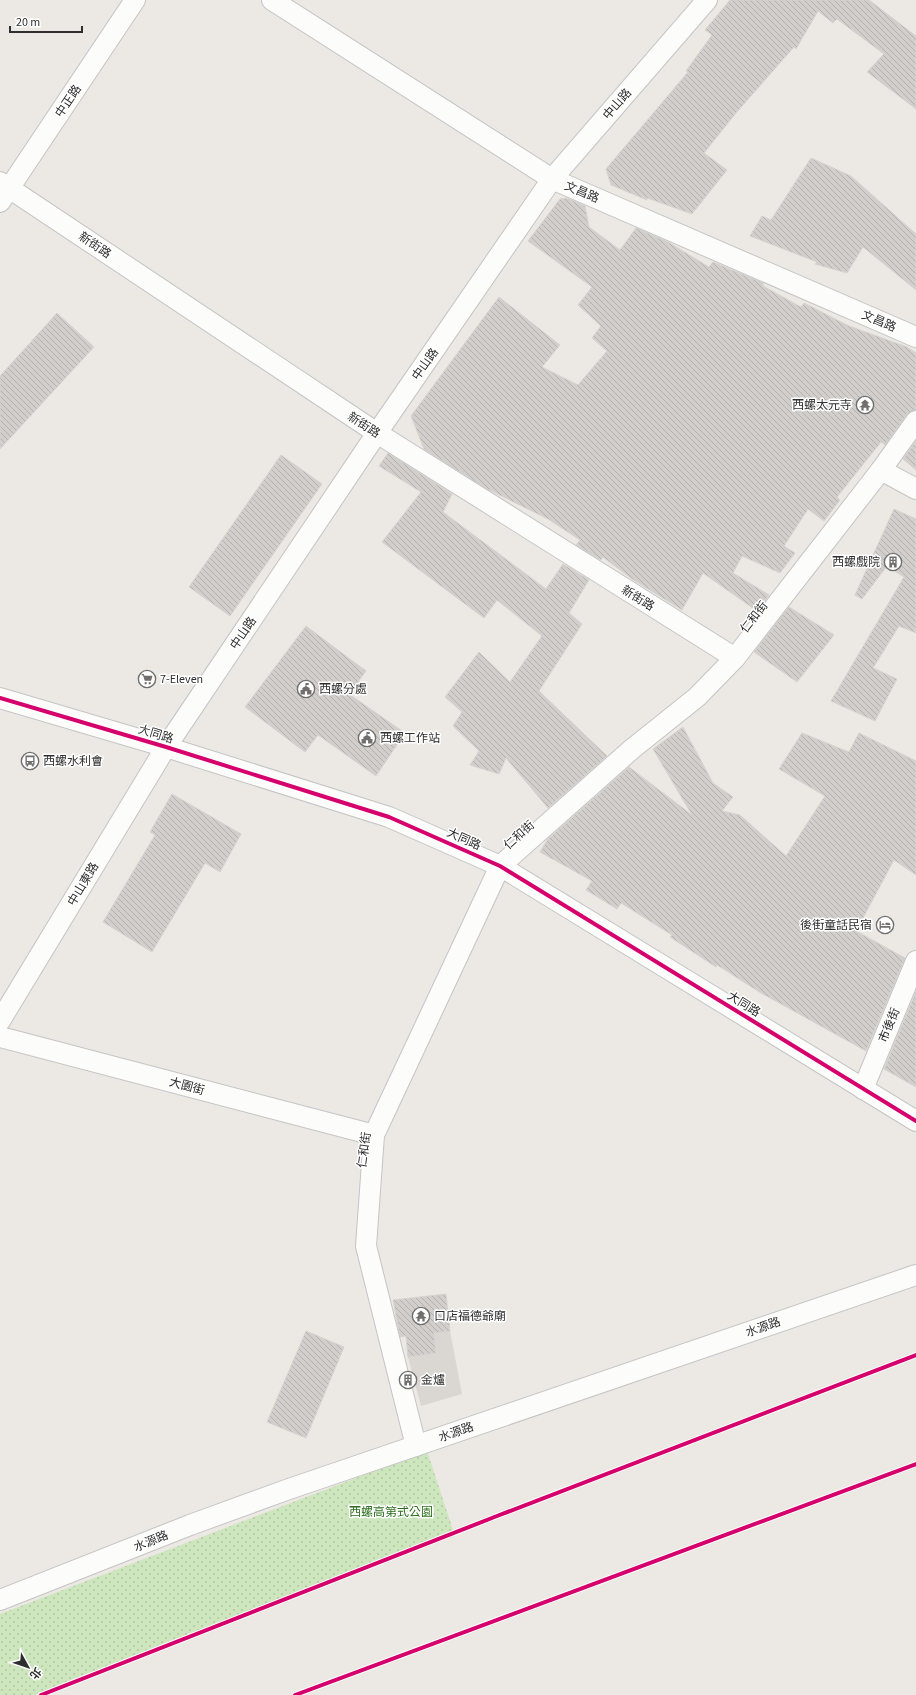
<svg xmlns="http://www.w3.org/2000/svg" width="916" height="1695" font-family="'Source Sans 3','Noto Sans TC',sans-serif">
	<defs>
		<pattern id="grass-dots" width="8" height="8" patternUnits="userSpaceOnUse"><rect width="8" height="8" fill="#cee6be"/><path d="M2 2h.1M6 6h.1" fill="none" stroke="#b1c6a4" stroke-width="1.8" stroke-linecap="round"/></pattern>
		<pattern id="building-back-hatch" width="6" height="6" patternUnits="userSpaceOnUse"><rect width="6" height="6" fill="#d1cecb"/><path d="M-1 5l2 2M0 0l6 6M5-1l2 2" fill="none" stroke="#b4b1af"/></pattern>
	</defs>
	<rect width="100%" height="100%" fill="#ece8e4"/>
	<!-- grass -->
	<path fill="url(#grass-dots)" d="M427 1451 455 1536 173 1640 35 1695H0V1614Z"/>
	<!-- plaza -->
	<path fill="#dad6d2" d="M450 1331 462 1394 421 1406 408 1357 436 1353 434 1333Z"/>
	<!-- building -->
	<g fill="url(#building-back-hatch)" stroke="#d7d4d0">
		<path d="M730 0H869L916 36V109L867 72 884 54 837 19 833 23 818 11 796 49 794 47 736 113 704 153 727 170 692 214 647 198V200L611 185 606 169 688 72 686 71 712 35 705 30Z"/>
		<path d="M811 158 851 176 916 234V290L863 247 847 273 815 264 817 262 750 236 762 216 771 220Z"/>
		<path d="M567 198 585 206 589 227 620 250 636 228 668 242 709 267 713 262 763 283V286L801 307 804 303 849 326 907 347 916 353V410L907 414 885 445 881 442 837 497 840 500 824 521 808 509 784 546 795 553 780 573 742 556 733 573 769 595 757 611 703 573 682 610 632 579 603 557 601 560 576 545 580 540 548 519 485 488 424 449 411 416 499 297 560 345 542 367 578 385 607 351 592 338 601 326 578 305 592 287 528 241 560 199Z"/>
		<path d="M57 313 94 347 0 449V376Z"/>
		<path d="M916 441V470L903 459Z"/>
		<path d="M388 453 452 494 443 512 546 589 563 564 589 580 569 613 582 624 539 691 607 756 548 808 506 758 499 774 470 765 479 751 453 726 462 712 445 697 479 652 510 682 542 636 497 600 484 618 382 542 421 492 379 466Z"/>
		<path d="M281 455 322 484 230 616 189 587Z"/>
		<path d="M894 509 916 519V633L899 626 873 668 897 679 875 721 831 701 904 577 887 566 862 599 855 595Z"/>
		<path d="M789 607 834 635 797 682 754 652Z"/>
		<path d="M306 626 366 671 349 694 405 733 376 776 318 735 305 752 245 707Z"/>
		<path d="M683 727 713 783 733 797 722 811 740 815 786 856 825 796 779 769 802 733 849 752 859 733 916 761V875L894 860 856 931 905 958 866 1051 761 993 717 965 716 967 670 937 672 935 621 903 617 909 586 890 592 881 540 852 548 839 629 767 692 815 653 749Z"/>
		<path d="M172 794 241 834 220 872 205 863 152 952 103 922 155 835 150 832Z"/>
		<path d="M916 991V1087L884 1069Z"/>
		<path d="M446 1294 450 1331 434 1333 436 1353 408 1357 406 1336 400 1337 393 1300Z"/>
		<path d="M306 1331 344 1347 306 1438 267 1422Z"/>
	</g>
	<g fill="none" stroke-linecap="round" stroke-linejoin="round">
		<defs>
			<g id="street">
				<path d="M272 0 552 179 916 337"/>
				<path d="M0 182 377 433 735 658"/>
				<path d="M0 202 135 0"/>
				<path d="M881 470 916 489"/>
				<path d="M0 698 166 747 389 817 500 866 916 1121"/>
				<path d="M0 1021 166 747 377 433 552 179 707 0"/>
				<path d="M0 1037 374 1135"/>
				<path d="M863 1089 916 961"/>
				<path d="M416 1446 366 1246 374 1135 500 866 632 749 697 697 735 658 881 470 916 421"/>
				<path d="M0 1600 190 1525 289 1489 916 1275"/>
			</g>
		</defs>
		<!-- street casing -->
		<use href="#street" stroke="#c5c4c5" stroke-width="22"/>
		<!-- street -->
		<use href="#street" stroke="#fcfcfb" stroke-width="20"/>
		<defs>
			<g id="cycleway">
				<path d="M0 698 166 747 389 817 500 866 916 1121"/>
				<path d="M41 1695 497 1516 916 1355"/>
				<path d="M295 1695 916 1464"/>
			</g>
		</defs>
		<!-- cycleway casing -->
		<use href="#cycleway" stroke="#fff" stroke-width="6"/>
		<!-- cycleway -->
		<use href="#cycleway" stroke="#d6006c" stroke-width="4"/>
	</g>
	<!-- icons -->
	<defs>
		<symbol id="temple-ring" viewBox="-11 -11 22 22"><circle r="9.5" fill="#fff" stroke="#706f6e" stroke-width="1.5"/><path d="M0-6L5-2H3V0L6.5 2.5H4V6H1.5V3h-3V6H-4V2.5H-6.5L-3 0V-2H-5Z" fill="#706f6e"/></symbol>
		<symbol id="building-ring" viewBox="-11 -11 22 22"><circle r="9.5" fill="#fff" stroke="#706f6e" stroke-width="1.5"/><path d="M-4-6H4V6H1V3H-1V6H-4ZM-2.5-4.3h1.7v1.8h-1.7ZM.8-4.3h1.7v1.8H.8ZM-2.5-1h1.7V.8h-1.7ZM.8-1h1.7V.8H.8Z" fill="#706f6e"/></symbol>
		<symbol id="supermarket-ring" viewBox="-11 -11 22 22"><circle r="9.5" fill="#fff" stroke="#706f6e" stroke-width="1.5"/><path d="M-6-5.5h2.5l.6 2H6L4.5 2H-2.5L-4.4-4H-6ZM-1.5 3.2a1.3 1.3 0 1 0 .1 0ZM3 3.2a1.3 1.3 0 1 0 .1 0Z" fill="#706f6e"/></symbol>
		<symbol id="civic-ring" viewBox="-11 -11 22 22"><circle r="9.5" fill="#fff" stroke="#706f6e" stroke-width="1.5"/><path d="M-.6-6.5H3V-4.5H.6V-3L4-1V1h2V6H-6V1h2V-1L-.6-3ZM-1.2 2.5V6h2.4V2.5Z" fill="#706f6e"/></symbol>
		<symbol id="bus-ring" viewBox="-11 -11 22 22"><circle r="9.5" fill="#fff" stroke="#706f6e" stroke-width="1.5"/><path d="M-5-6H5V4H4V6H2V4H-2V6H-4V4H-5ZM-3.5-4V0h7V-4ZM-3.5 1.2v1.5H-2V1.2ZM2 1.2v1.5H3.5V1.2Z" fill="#706f6e"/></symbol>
		<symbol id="hotel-ring" viewBox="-11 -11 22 22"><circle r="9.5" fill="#fff" stroke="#706f6e" stroke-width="1.5"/><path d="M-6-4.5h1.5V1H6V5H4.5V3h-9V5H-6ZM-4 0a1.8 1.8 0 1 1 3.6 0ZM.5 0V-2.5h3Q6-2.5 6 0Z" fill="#706f6e"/></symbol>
	</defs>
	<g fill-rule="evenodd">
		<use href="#temple-ring" x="855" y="395" width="20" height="20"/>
		<use href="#building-ring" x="883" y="552" width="20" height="20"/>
		<use href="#supermarket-ring" x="137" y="669" width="20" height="20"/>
		<use href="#civic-ring" x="296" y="679" width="20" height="20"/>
		<use href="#civic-ring" x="357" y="728" width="20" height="20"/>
		<use href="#bus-ring" x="20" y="751" width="20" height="20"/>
		<use href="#hotel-ring" x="875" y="915" width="20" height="20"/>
		<use href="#temple-ring" x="411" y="1306" width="20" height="20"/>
		<use href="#building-ring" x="398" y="1370" width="20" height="20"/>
	</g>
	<g text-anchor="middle" stroke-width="3" stroke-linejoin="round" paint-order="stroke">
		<!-- street labels -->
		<g font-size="12" fill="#2e2e2e" stroke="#fff">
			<text transform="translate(68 101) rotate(-56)" y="4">中正路</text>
			<text transform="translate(617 104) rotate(-49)" y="4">中山路</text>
			<text transform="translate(582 192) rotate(23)" y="4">文昌路</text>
			<text transform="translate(95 245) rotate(34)" y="4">新街路</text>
			<text transform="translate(879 321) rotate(23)" y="4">文昌路</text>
			<text transform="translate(425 364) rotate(-55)" y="4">中山路</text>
			<text transform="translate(364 425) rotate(33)" y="4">新街路</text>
			<text transform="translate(638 598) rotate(32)" y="4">新街路</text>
			<text transform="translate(754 617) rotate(-52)" y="4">仁和街</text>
			<text transform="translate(243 633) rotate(-56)" y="4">中山路</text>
			<text transform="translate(156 734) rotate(17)" y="4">大同路</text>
			<text transform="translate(519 835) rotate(-42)" y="4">仁和街</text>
			<text transform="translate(464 839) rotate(24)" y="4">大同路</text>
			<text transform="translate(83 884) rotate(-59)" y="4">中山東路</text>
			<text transform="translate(744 1004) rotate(32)" y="4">大同路</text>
			<text transform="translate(889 1025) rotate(-67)" y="4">市後街</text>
			<text transform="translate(187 1086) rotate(15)" y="4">大園街</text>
			<text transform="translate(364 1150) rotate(-82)" y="4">仁和街</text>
			<text transform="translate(763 1327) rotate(-19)" y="4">水源路</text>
			<text transform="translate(456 1432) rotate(-19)" y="4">水源路</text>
			<text transform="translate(151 1541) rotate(-22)" y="4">水源路</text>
		</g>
		<!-- poi labels -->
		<g font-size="12" fill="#2e2e2e" stroke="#fff" text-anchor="start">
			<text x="852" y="409" text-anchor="end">西螺太元寺</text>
			<text x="880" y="566" text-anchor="end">西螺戲院</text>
			<text x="160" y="683">7-Eleven</text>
			<text x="319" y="693">西螺分處</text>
			<text x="380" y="742">西螺工作站</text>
			<text x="43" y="765">西螺水利會</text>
			<text x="872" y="929" text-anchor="end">後街童話民宿</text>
			<text x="434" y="1320">口店福德爺廟</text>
			<text x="421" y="1384">金爐</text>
		</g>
		<!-- park labels -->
		<g font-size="12" fill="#2c6e1b" stroke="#fff">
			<text x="391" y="1516">西螺高第式公園</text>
		</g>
	</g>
	<!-- north arrow -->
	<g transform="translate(28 1667) rotate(130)" stroke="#ffffff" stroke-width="3" paint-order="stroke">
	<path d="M0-3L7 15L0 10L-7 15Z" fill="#2e2e2e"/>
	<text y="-6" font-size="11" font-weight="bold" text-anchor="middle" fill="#2e2e2e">北</text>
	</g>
	<!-- scale -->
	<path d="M10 26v6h72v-6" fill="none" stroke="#2e2e2e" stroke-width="2"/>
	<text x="16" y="26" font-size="12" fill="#2e2e2e" stroke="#ffffff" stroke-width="3" paint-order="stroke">20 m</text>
</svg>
